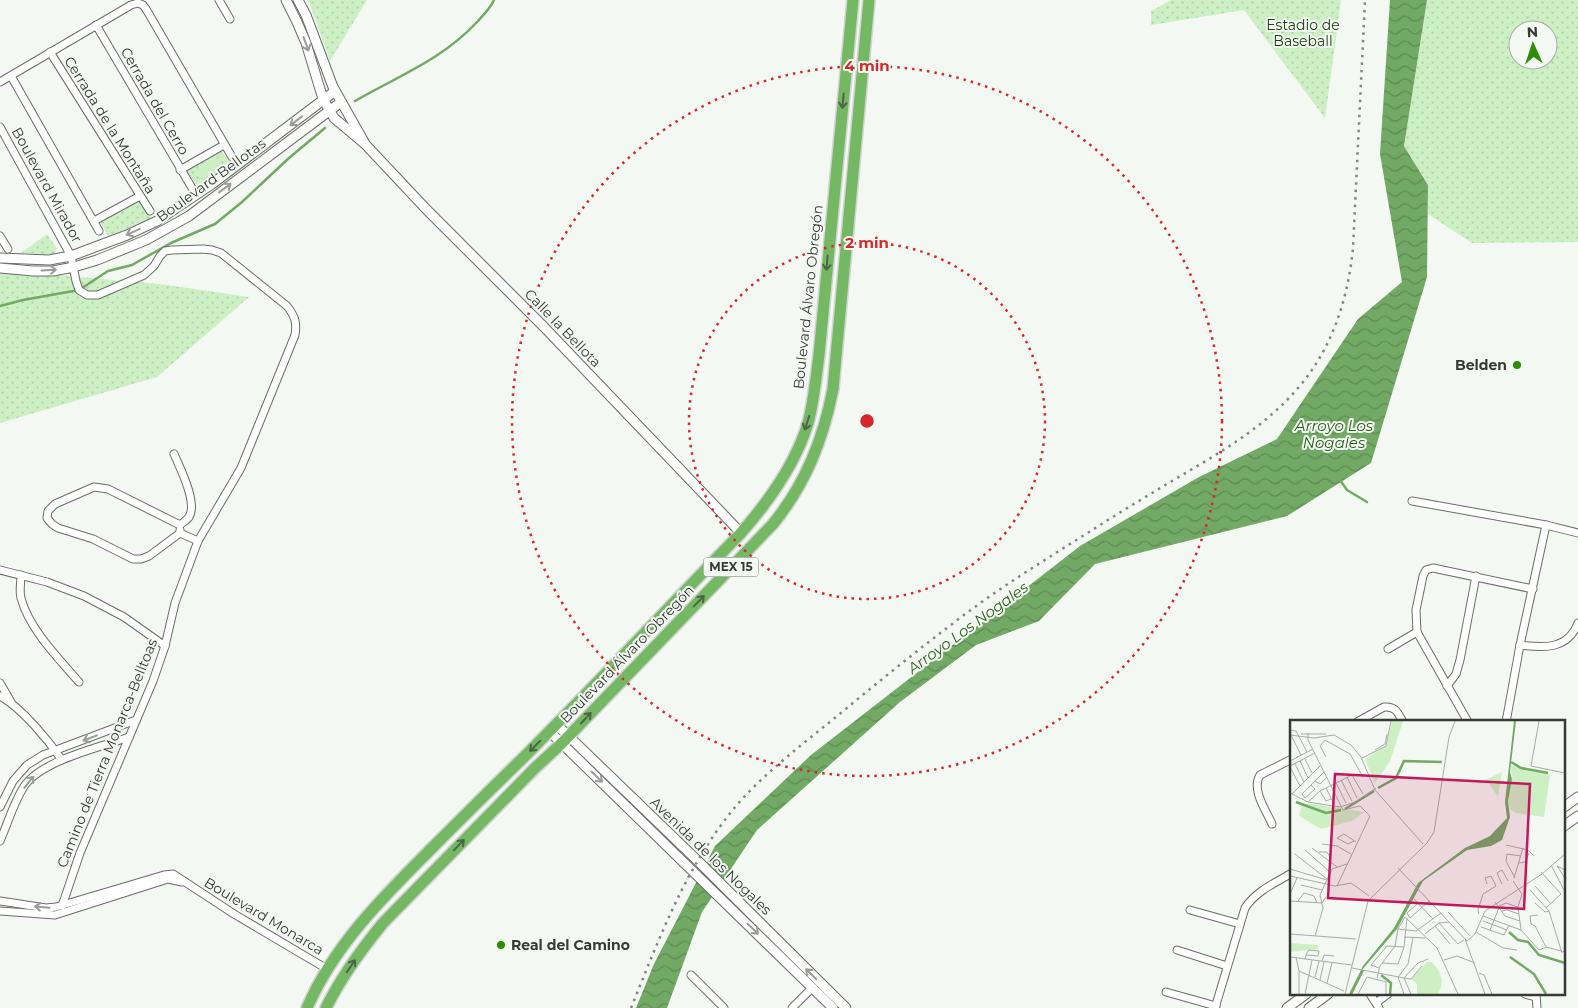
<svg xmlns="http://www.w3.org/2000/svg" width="1578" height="1008" font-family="Montserrat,sans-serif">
	<defs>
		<pattern id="grass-dots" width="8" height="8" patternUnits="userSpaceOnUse" patternTransform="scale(1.25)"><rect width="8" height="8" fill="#ccf0c4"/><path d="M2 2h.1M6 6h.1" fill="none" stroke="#b0cfa9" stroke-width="1.8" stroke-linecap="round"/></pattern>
		<pattern id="water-waves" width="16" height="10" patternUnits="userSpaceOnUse" patternTransform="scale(1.25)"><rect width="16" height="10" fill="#72a965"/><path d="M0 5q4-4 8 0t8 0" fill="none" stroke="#5e8b54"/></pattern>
	</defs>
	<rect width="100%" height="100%" fill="#f3f8f2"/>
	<!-- grass -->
	<g fill="url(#grass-dots)" fill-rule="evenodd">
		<path d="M307 0H367L330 61 309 2Z"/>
		<path d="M1171 0H1341L1325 118 1244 10 1151 25V11Z"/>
		<path d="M1427 0H1578V242L1472 243 1428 214V184L1404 146ZM1518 30H1548V60H1518Z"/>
		<path d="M221 151 232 164 198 188 187 171Z"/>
		<path d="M141 199 152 218 108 236 100 222Z"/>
		<path d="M47 234 57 249 54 255 21 253Z"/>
		<path d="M0 270 160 284 249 297 157 377 0 423Z"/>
	</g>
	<!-- garden -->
	<path fill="#ccf0c4" d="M216 156 223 165 200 179 195 171Z"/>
	<!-- water -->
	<path fill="url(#water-waves)" d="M1390 0H1427L1404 146 1428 185 1427 277 1371 463 1287 516 1095 564 1039 621 976 645 900 702 757 830 702 912 667 1008H636L654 964 715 846 811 755 1080 546 1199 477 1277 439 1358 319 1402 282 1380 154Z"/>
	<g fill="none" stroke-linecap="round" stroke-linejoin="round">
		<!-- stream -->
		<g stroke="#72a965" stroke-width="2.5">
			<path d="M355 101C400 75 442 60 478 21 484 14 490 9 494 0"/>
			<path d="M0 306 23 300 79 290 108 271 132 265 171 243 215 224 242 202 289 158 325 128"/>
			<path d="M1340 480 1347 490 1367 502"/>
		</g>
		<defs>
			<g id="minor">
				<path d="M219 0 230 19"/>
				<path d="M96 25 192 188"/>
				<path d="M50 52 150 211"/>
				<path d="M11 76 99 231"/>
				<path d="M0 82 131 5 138 3 143 5 146 9 232 157"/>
				<path d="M0 127 71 256 76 281 79 290 87 295H98L144 275 154 266 160 256 165 251 172 250 203 249 212 250 221 253 287 306C295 316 297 323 295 335L241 468 198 541 175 603 165 646 153 681 80 853 62 906"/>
				<path d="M180 170 224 145"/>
				<path d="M94 221 140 196"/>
				<path d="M0 236 8 249"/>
				<path d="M174 454C180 468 198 503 189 517 187 520 182 523 180 525"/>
				<path d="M1412 501 1546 525 1578 533"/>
				<path d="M180 525 108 489 94 487 55 504 48 511 47 518 52 524 58 528 93 539 133 559H141L149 556 180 533"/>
				<path d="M180 530V533L198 541"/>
				<path d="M0 570 47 582 84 596 124 617 165 646"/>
				<path d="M21 575C21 582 19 591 21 598 29 629 59 659 79 682"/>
				<path d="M1520 645C1543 648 1568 650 1578 623"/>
				<path d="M1388 649 1417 632"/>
				<path d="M0 683 11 702"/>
				<path d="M1447 686 1456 674 1460 660 1476 576"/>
				<path d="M0 696C22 708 48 740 62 760"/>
				<path d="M1357 722 1384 707C1396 706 1398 713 1403 722"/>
				<path d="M1468 722 1417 632 1416 610 1423 576 1426 570 1433 568 1533 589"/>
				<path d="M1506 722 1520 645 1546 525"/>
				<path d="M0 807 13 781 27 765 43 755 136 720"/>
				<path d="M1272 824C1266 810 1251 790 1260 775L1292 759"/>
				<path d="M0 841C8 823 14 801 25 785 43 760 101 747 129 737"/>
				<path d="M0 901 46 908 56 907 164 875 173 874 234 914 327 969"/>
				<path d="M1190 910 1240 924"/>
				<path d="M0 911 55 915 168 879 182 882"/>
				<path d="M1177 950 1227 966"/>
				<path d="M691 975 724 1008"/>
				<path d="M1166 992 1216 1006"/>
				<path d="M1370 994 1379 1008"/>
				<path d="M1525 994 1536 997"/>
				<path d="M1536 994 1537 1008"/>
				<path d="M1376 1003 1388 994"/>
				<path d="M792 1008 812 988"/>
				<path d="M1215 1008 1245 908C1256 891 1275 883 1292 873"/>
			</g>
			<g id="tertiary">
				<path d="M286 0 297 22 306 43 323 99 334 118 365 144 427 210 544 327 741 533"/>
				<path d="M298 0 306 15 333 87 364 142"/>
				<path d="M0 258 49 260 71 256 127 235 157 221 212 184 335 91"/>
				<path d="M0 268 33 271H53L74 267 97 260 146 240 189 216 341 102"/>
			</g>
			<g id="secondary">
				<path d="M556 724 700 863 846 1008"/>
				<path d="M549 731 833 1008"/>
				<path d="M1564 807 1578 797"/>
				<path d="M1564 826 1578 816"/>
				<path d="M1287 1008 1306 994"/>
				<path d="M1309 1008 1328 994"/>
			</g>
			<g id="trunk">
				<path d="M307 1008C334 945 384 896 432 848 462 818 492 788 523 758 597 684 668 608 741 533 769 501 796 463 808 423 814 401 816 377 819 355L853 0"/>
				<path d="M326 1008C341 977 361 950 383 923L535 768 562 743 773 524C806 483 823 440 833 389L869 0"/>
			</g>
		</defs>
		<!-- minor casing -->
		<use href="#minor" stroke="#696e68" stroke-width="9"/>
		<!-- tertiary casing -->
		<use href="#tertiary" stroke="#696e68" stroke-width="11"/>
		<!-- secondary casing -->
		<use href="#secondary" stroke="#696e68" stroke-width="11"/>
		<!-- trunk casing -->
		<use href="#trunk" stroke="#d3d3d3" stroke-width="14"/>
		<!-- minor -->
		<use href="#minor" stroke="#fff" stroke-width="7"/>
		<!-- tertiary -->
		<use href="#tertiary" stroke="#fff" stroke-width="9"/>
		<!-- secondary -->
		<use href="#secondary" stroke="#fff" stroke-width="9"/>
		<!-- trunk -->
		<use href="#trunk" stroke="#74b863" stroke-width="11"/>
		<!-- rail -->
		<path stroke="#818480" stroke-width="2.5" stroke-dasharray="2.5 5" stroke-linecap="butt" d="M631 1008C661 934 689 858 743 798 773 766 808 740 842 712 888 674 935 636 983 601 1020 575 1059 551 1097 527 1120 512 1144 498 1167 484 1214 456 1262 430 1298 388 1332 349 1348 299 1353 248L1365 0"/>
	</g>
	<!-- one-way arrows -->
	<defs><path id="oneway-shaft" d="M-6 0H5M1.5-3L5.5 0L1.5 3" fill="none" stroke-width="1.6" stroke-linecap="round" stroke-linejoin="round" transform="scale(1.25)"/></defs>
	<g stroke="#9b9c9a">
		<use href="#oneway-shaft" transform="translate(306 44) rotate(70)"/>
		<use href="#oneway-shaft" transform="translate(296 121) rotate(142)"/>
		<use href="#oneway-shaft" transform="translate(225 188) rotate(-36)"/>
		<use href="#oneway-shaft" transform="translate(133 232) rotate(156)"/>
		<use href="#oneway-shaft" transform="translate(49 270) rotate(-3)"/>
		<use href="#oneway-shaft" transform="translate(90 738) rotate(159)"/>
		<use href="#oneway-shaft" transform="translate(597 777) rotate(44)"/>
		<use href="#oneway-shaft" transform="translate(29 782) rotate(-51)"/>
		<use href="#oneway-shaft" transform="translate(42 907) rotate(-175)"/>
		<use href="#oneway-shaft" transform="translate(753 929) rotate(44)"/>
		<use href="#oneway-shaft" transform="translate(811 974) rotate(-135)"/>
	</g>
	<g stroke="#4c6546">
		<use href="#oneway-shaft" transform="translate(843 101) rotate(95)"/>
		<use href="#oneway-shaft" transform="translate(827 263) rotate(95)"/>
		<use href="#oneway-shaft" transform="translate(807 423) rotate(108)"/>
		<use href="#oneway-shaft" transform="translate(699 601) rotate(-46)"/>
		<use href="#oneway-shaft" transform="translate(586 718) rotate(-47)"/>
		<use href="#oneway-shaft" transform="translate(535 746) rotate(135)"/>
		<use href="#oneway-shaft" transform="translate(459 845) rotate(-46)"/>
		<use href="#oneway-shaft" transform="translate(351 966) rotate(-56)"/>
	</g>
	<!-- distance rings -->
	<g fill="none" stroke="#d62828" stroke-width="2.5" stroke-dasharray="2.5 5">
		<circle cx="867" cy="421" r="178"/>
		<circle cx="867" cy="421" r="355"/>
	</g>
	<!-- markers -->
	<g fill="#2c8e05" stroke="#f3f8f2" stroke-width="2">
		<circle cx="1517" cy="365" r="5"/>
		<circle cx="501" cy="945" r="5"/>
	</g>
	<g text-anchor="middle" stroke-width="4" stroke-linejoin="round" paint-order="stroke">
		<!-- shield labels -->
		<rect fill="#f3f8f2" stroke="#6f726e" stroke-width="1" x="703.5" y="557.5" width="55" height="19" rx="4"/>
		<g font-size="12" font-weight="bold" fill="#373936">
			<text x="731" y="571">MEX 15</text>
		</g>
		<!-- park labels -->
		<g font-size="14" fill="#1d4213" stroke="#f3f8f2">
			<text x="1303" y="30">Estadio de<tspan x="1303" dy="16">Baseball</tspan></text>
		</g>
		<!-- street labels -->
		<g font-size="14" fill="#373936" stroke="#f3f8f2">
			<text transform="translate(155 101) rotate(60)" y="5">Cerrada del Cerro</text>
			<text transform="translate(110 125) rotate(58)" y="5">Cerrada de la Montaña</text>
			<text transform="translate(211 180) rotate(-36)" y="5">Boulevard Bellotas</text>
			<text transform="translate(47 185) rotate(61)" y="5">Boulevard Mirador</text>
			<text transform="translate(808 297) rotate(-84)" y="5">Boulevard Álvaro Obregón</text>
			<text transform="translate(563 328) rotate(46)" y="5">Calle la Bellota</text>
			<text transform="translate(627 654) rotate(-46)" y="5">Boulevard Álvaro Obregón</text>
			<text transform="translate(107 753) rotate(-68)" y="5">Camino de Tierra Monarca-Belltoas</text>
			<text transform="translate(711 856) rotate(44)" y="5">Avenida de los Nogales</text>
			<text transform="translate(264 916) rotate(31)" y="5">Boulevard Monarca</text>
		</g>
		<!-- poi labels -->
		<g font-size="14" font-weight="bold" fill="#373936" stroke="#f3f8f2" text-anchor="end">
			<text x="1507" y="370">Belden</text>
			<text x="511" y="950" text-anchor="start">Real del Camino</text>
		</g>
		<!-- water labels -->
		<g font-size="15" font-style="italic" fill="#295f1b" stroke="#f3f8f2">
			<text x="1334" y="431">Arroyo Los<tspan x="1334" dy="17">Nogales</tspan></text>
			<text transform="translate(968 628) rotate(-36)" y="5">Arroyo Los Nogales</text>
		</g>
	</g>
	<!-- overview -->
	<g transform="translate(1290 720)">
		<rect width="275" height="275" fill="#f3f8f2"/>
		<path d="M102 1H113L100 41 85 63 75 39 97 25ZM221 45 260 55 254 97 226 93 220 89 218 81 222 59ZM212 52 208 77 199 63 187 64ZM12 84H23L74 92 62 101 31 109 9 96ZM0 223 28 225V229L0 232ZM137 242H142L149 251 152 260 151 267 148 274H127V264L121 259Z" fill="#ccf0c4"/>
		<path d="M141 247 149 259 138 261 128 255Z" fill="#ccf0c4"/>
		<path d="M224 1H226L220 52 222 59 218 81 220 97 212 120 201 126 177 130 133 161 107 209 72 250 62 274H59L73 246 104 208 128 163 175 128 200 116 217 98 215 82Z" fill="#72a965"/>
		<path fill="none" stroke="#72a965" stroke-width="2.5" d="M221 42 231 48 258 53M88 68 106 58 114 41 152 42M6 82 36 93 51 90M55 89 84 71M219 212 228 220 238 222 249 235 275 243M220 237 244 254 256 274M91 255 101 263 100 274M61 274 73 250"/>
		<path fill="none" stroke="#a8aca7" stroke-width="1" d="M249 1 241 46 275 53M0 10 6 11 17 32M18 13V20L53 90 70 86 80 96 47 166M11 14H36M0 15 24 18 44 15 61 25 71 37 85 70 133 124M1 15 11 35M85 30 95 24 97 14M36 37 30 26 35 20 60 34 73 57M72 38 96 26 101 1M15 39 22 53M0 41 23 29M10 41 18 58M5 44 14 62M0 46 25 33M0 47 10 66M57 57 67 78M51 60 62 81M25 61 30 64 37 57M46 63 56 83M21 65 25 69 15 78 12 74 34 52M36 68 44 84M30 71 36 81 41 79M0 73 18 82 50 87 65 82 86 68M2 74 31 45M18 82 30 71 62 55 73 74M64 121 58 124 47 118 54 114 66 122M32 124 47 126 61 134M216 125 238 130 244 136M22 128 47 147M15 130 40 152M29 132H37L41 139M5 134 37 159M229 143 235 142 239 133M261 145 275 172M108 148 177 221 185 214 195 191 252 154 275 134M0 149 37 160M275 150 267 146 275 158M251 152 271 174 256 188M0 156 45 166 61 163 79 176M224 158 233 128M225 158 216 141 217 134 231 136M223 161 232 174 228 187 231 210 249 230 256 227M212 164 207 153 212 150 218 161M11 165 32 170M245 166 261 184M240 170 259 191 272 233M0 174 7 158M124 179 143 199M0 181 32 183 36 177M8 181 14 173 24 176 27 183M205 182 215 196 230 201M128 183 117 193 120 198 139 181M245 183 255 192 259 191M209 186 216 183 228 187M212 191 217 190 229 194M158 192 180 216M189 194 188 190 193 174 206 166 201 156 195 158 197 164M248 195 240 196 241 204 245 206 256 227 275 232M193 196 231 210M193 201 217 210M149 203 168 224 174 220M145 206 160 224M191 207 214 215 219 205M108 209 126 211 151 193M200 210 209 188M186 212 213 228 227 230M0 214 66 219M135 214 149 203 159 202M25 216 33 188 30 175 42 149 57 144M114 217 135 218M175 219 195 274M0 237 62 245M6 237 9 251V274M15 239 16 235 18 231 19 230 29 231 28 236 16 235M154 240 167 236 185 243M32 241 34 235 44 236M92 243 108 244 114 227 117 198M62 248 114 258 121 274M89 248 81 245 97 226 114 227M9 251 54 271M189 253 194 255 202 274M25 257 29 241M87 258 90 246 105 226 108 209 115 197 147 228 168 274M114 258 128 243 138 239M114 258 121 259 132 246M30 260 34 242M37 263 42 243M15 274 22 240M55 274 78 181 137 123 144 112 159 17 165 1M68 274 77 257 96 262V274M114 274 108 257 118 244 123 218"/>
		<path fill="#c2185b" fill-opacity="0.15" stroke="#c2185b" stroke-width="2.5" d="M45 54 240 64 234 189 38 178Z"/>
		<rect width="275" height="275" fill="none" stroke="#373936" stroke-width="2.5"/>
	</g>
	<circle cx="867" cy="421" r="8" fill="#d62828" stroke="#f3f8f2" stroke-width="2.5"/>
	<g font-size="15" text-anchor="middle" font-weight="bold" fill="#d62828" stroke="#f3f8f2" stroke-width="4" stroke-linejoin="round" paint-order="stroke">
		<text x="867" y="71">4 min</text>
		<text x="867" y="248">2 min</text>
	</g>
	<!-- north arrow -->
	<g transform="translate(1533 45) rotate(357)"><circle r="24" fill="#f3f8f2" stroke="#a8aca7"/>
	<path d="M0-4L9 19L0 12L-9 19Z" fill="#2c8e05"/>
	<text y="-8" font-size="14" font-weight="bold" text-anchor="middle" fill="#373936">N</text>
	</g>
</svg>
